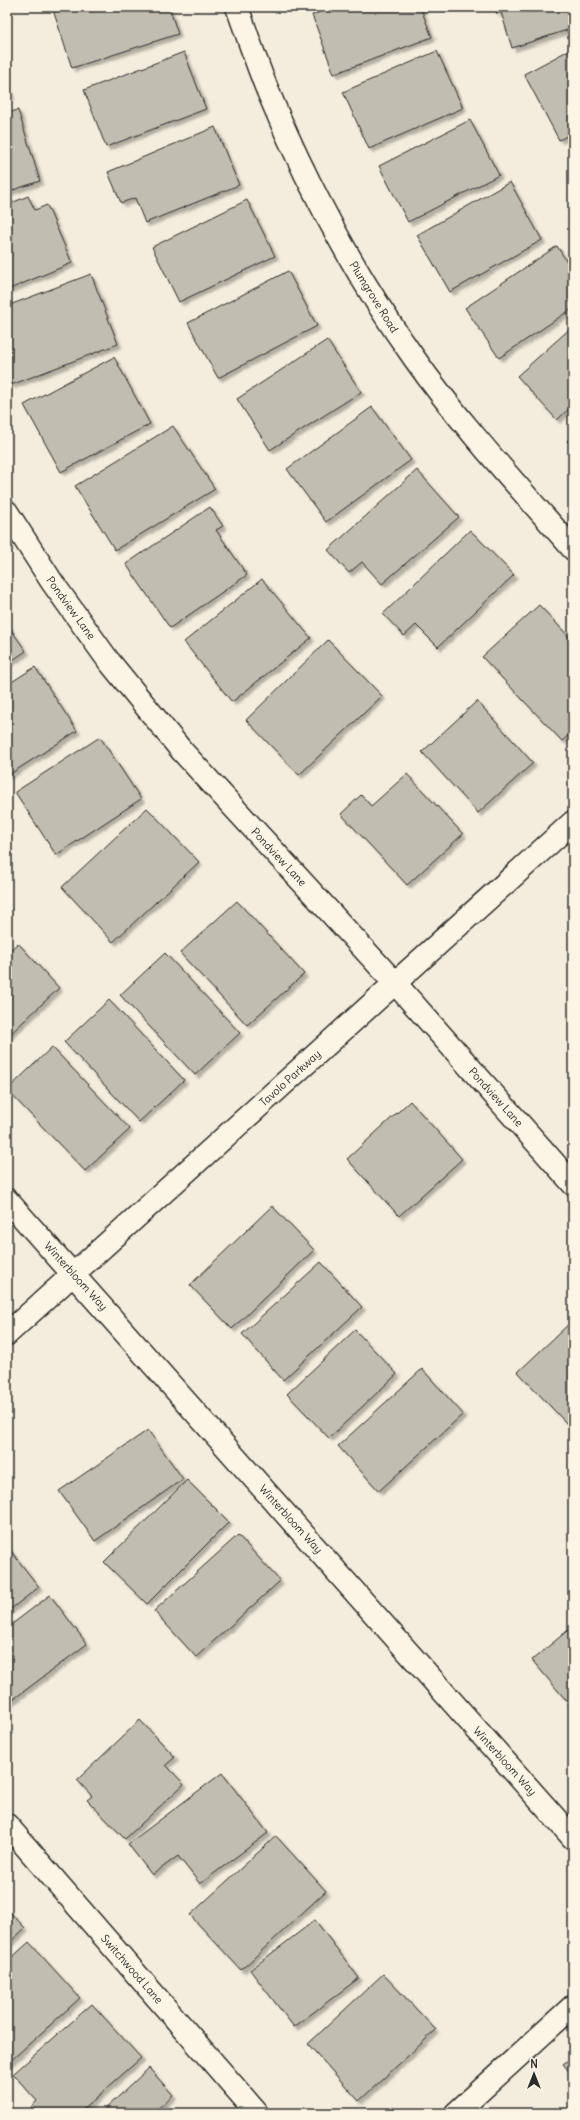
<svg xmlns="http://www.w3.org/2000/svg" width="580" height="2120" font-family="Delius,sans-serif">
	<defs>
		<filter id="shadow"><feDropShadow dx="3.5" dy="3.5" stdDeviation="1" flood-color="#0004"/></filter>
	</defs>
	<rect width="100%" height="100%" fill="#f4edde"/>
	<filter id="ink" filterUnits="userSpaceOnUse"><feTurbulence type="fractalNoise" baseFrequency=".025" numOctaves="2"/><feDisplacementMap in="SourceGraphic" scale="8" xChannelSelector="R" yChannelSelector="G"/><feConvolveMatrix kernelMatrix="1 2 1 2 8 2 1 2 1" color-interpolation-filters="sRGB"/></filter>
	<g filter="url(#ink)">
		<!-- building -->
		<g fill="#c2bdb1" stroke="#2b2b2b" filter="url(#shadow)">
			<path d="M62 7H169L178 34 72 68 53 10Z"/>
			<path d="M334 7H427L421 9 432 37 334 74 312 15Z"/>
			<path d="M495 7H573V28L512 48 501 12 497 14Z"/>
			<path d="M573 48V133L559 140 524 74Z"/>
			<path d="M437 51 463 108 369 149 343 92Z"/>
			<path d="M184 52 206 109 106 147 84 90Z"/>
			<path d="M7 83 11 96 7 97Z"/>
			<path d="M18 110 40 181 7 192V113Z"/>
			<path d="M470 120 499 175 408 222 379 166Z"/>
			<path d="M215 127 239 185 145 223 135 198 121 203 108 172Z"/>
			<path d="M510 182 542 240 450 292 417 235Z"/>
			<path d="M28 196 35 210 47 205 72 263 7 290V205Z"/>
			<path d="M247 200 275 256 179 302 152 247Z"/>
			<path d="M557 246 573 271V308L499 358 465 308Z"/>
			<path d="M288 271 317 326 218 378 188 323Z"/>
			<path d="M91 274 118 344 11 385 7 375V306Z"/>
			<path d="M573 326V405L557 420 517 376Z"/>
			<path d="M327 340 361 392 270 450 237 399Z"/>
			<path d="M114 357 150 424 61 472 24 405Z"/>
			<path d="M372 407 411 460 326 522 287 469Z"/>
			<path d="M173 426 215 489 115 550 75 486Z"/>
			<path d="M573 436V447L567 441Z"/>
			<path d="M417 470 459 517 382 584 362 562 349 573 328 550Z"/>
			<path d="M210 507 223 526 216 530 247 575 170 628 126 564Z"/>
			<path d="M470 530 514 575 438 647 416 625 404 636 383 614Z"/>
			<path d="M262 579 311 638 232 702 184 642Z"/>
			<path d="M539 605 573 641V731L562 741 482 657Z"/>
			<path d="M7 624 26 651 7 664Z"/>
			<path d="M328 640 382 696 299 775 246 720Z"/>
			<path d="M35 667 77 731 7 776V685Z"/>
			<path d="M477 701 533 763 478 813 422 752Z"/>
			<path d="M100 737 141 799 56 855 15 792Z"/>
			<path d="M407 774 463 834 407 885 341 814 361 795 371 806Z"/>
			<path d="M147 808 199 862 113 942 62 887Z"/>
			<path d="M237 901 304 974 247 1025 180 953Z"/>
			<path d="M18 943 59 988 7 1037V953Z"/>
			<path d="M165 953 240 1033 195 1075 120 995Z"/>
			<path d="M109 1000 184 1080 139 1122 64 1042Z"/>
			<path d="M52 1047 130 1129 85 1171 7 1090Z"/>
			<path d="M410 1101 462 1159 399 1216 347 1159Z"/>
			<path d="M272 1206 314 1250 232 1329 190 1285Z"/>
			<path d="M321 1262 362 1307 283 1380 242 1334Z"/>
			<path d="M573 1320V1425L570 1427 518 1372Z"/>
			<path d="M355 1330 397 1374 329 1438 287 1394Z"/>
			<path d="M422 1369 463 1414 379 1491 338 1446Z"/>
			<path d="M148 1430 183 1479 95 1541 59 1491Z"/>
			<path d="M187 1480 229 1522 147 1604 104 1562Z"/>
			<path d="M238 1535 280 1581 196 1657 154 1611Z"/>
			<path d="M7 1546 39 1587 7 1612Z"/>
			<path d="M50 1595 87 1644 7 1704V1628Z"/>
			<path d="M573 1626V1704L571 1706 532 1660Z"/>
			<path d="M140 1720 175 1757 166 1765 184 1784 125 1839 87 1800 92 1796 77 1780Z"/>
			<path d="M222 1773 268 1833 200 1884 178 1856 152 1875 128 1844Z"/>
			<path d="M276 1836 326 1891 241 1970 190 1915Z"/>
			<path d="M7 1909 25 1928 7 1945Z"/>
			<path d="M315 1920 359 1978 294 2027 250 1970Z"/>
			<path d="M29 1942 80 1998 7 2064V1962Z"/>
			<path d="M383 1974 436 2030 359 2101 308 2044Z"/>
			<path d="M92 2004 141 2058 79 2113H37L31 2107 37 2101 13 2074Z"/>
			<path d="M573 2056V2076L563 2064Z"/>
			<path d="M149 2068 173 2095 153 2113H101Z"/>
		</g>
		<g fill="none" stroke-linecap="round" stroke-linejoin="round">
			<defs>
				<g id="street">
					<path d="M237 7C247 34 256 62 267 89 306 183 355 275 414 358 462 426 519 487 573 549"/>
					<path d="M7 512 52 582 108 660 182 751 395 983 573 1184"/>
					<path d="M7 1200 573 1838"/>
					<path d="M7 1334 573 822"/>
					<path d="M7 1825 257 2113"/>
					<path d="M456 2113 573 2006"/>
				</g>
			</defs>
			<!-- street casing -->
			<use href="#street" stroke="#2b2b2b" stroke-width="25"/>
			<!-- street -->
			<use href="#street" stroke="#fcf5e5" stroke-width="22"/>
		</g>
	</g>
	<g text-anchor="middle" stroke-width="3" stroke-linejoin="round" paint-order="stroke">
		<!-- street labels -->
		<g font-size="11" fill="#2b2b2b" stroke="#fcf5e5">
			<text transform="translate(374 297) rotate(58)" y="4">Plumgrove Road</text>
			<text transform="translate(71 608) rotate(54)" y="4">Pondview Lane</text>
			<text transform="translate(279 857) rotate(47)" y="4">Pondview Lane</text>
			<text transform="translate(290 1078) rotate(-42)" y="4">Tavolo Parkway</text>
			<text transform="translate(496 1097) rotate(48)" y="4">Pondview Lane</text>
			<text transform="translate(76 1276) rotate(48)" y="4">Winterbloom Way</text>
			<text transform="translate(291 1519) rotate(48)" y="4">Winterbloom Way</text>
			<text transform="translate(505 1761) rotate(48)" y="4">Winterbloom Way</text>
			<text transform="translate(132 1969) rotate(49)" y="4">Switchwood Lane</text>
		</g>
	</g>
	<!-- margin -->
	<rect width="580" height="2120" fill="none" stroke="#fcf5e5" stroke-width="24"/>
	<rect x="12" y="12" width="556" height="2096" fill="none" stroke="#2b2b2b" stroke-width="1.5" filter="url(#ink)"/>
	<!-- north arrow -->
	<g transform="translate(534 2074)" stroke="#fcf5e5" stroke-width="3" paint-order="stroke">
	<path d="M0-3L7 15L0 10L-7 15Z" fill="#2b2b2b"/>
	<text y="-6" font-size="11" font-weight="bold" text-anchor="middle" fill="#2b2b2b">N</text>
	</g>
</svg>
